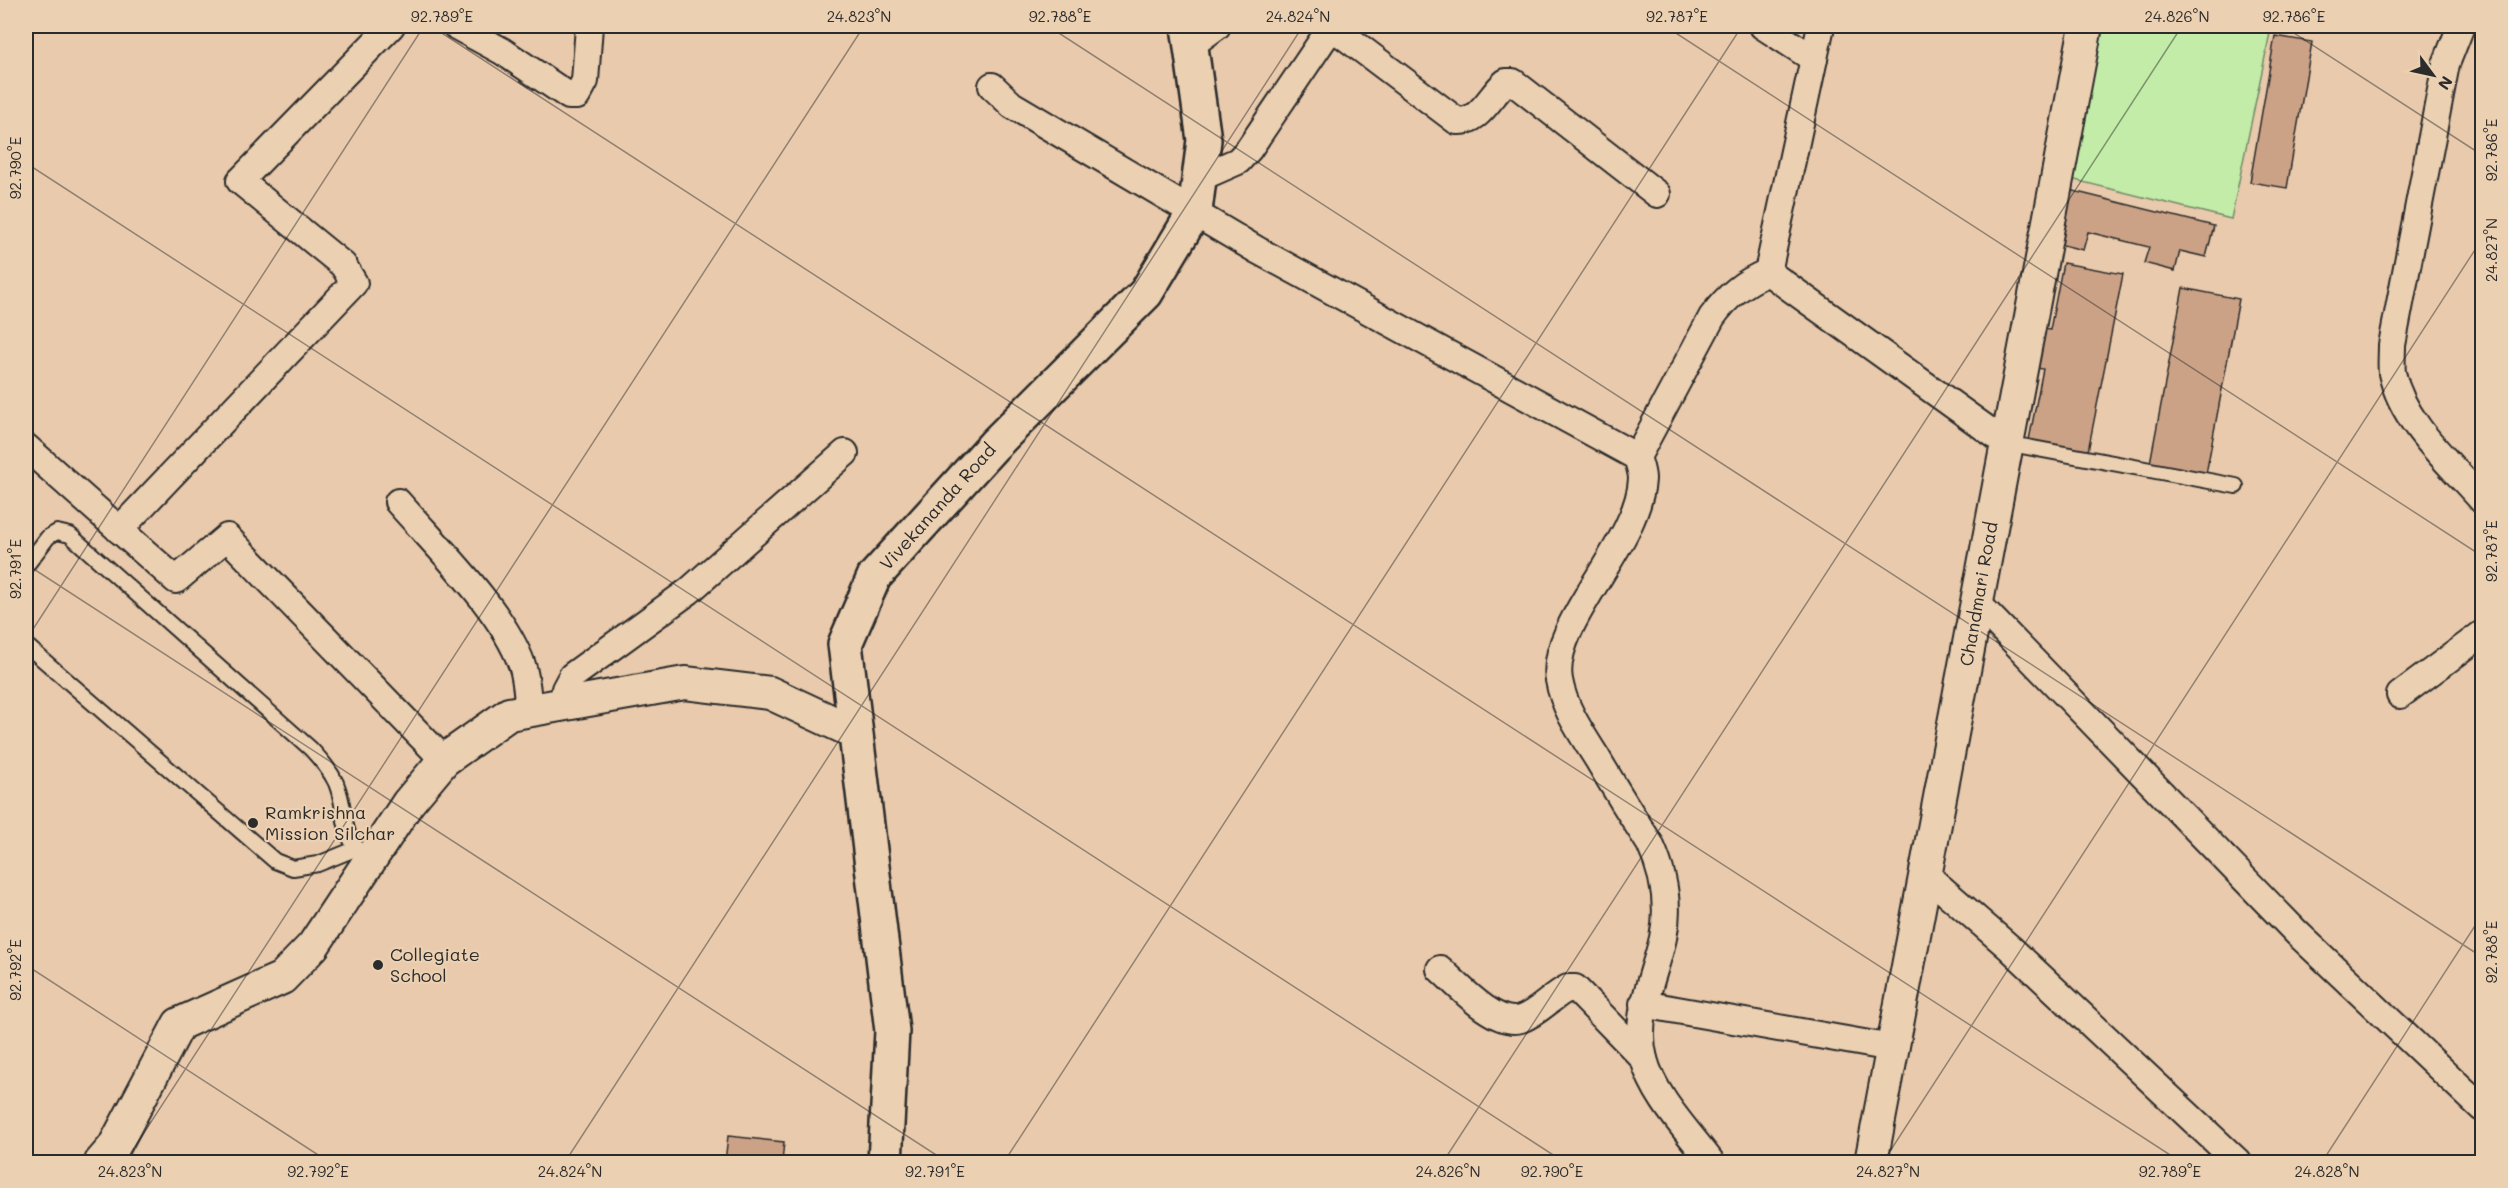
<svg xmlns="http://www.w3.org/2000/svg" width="2508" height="1188" font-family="Mali,sans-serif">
	<rect width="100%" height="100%" fill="#e9caac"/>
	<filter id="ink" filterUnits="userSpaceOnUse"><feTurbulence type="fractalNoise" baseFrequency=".0167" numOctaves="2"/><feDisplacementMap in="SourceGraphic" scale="12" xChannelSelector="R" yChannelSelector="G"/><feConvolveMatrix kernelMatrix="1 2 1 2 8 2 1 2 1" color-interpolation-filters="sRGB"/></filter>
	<g filter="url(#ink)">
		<!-- green -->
		<path fill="#c2eca8" stroke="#768c6a" stroke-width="1.5" d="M2074 26H2239L2270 33 2231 219 2047 173Z"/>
		<!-- building -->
		<g fill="#cca287" stroke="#2b2b2b" stroke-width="1.5">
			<path d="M2275 36 2312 42 2287 188 2250 182Z"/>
			<path d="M2061 188 2214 226 2206 257 2180 251 2175 271 2144 263 2149 247 2088 232 2083 250 2055 243Z"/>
			<path d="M2063 263 2123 274 2088 451 2029 440 2043 369 2030 367 2038 328 2050 330Z"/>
			<path d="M2183 288 2239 299 2206 474 2150 463Z"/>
			<path d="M728 1136 784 1142 782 1162H725Z"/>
		</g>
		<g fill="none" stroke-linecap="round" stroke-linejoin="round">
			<defs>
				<g id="service">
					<path d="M2006 443 2236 486"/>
					<path d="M26 566 48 537 57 532 70 535 311 749C321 760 330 770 336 783 350 818 337 837 371 861"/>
					<path d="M26 645 275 861 293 868 318 864 355 849"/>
				</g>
				<g id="minor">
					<path d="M456 26 502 51 569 96H577L585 81 589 26"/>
					<path d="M1763 26 1814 59"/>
					<path d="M1821 26 1768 272 2006 443"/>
					<path d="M2461 26 2446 64 2392 345C2392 354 2391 365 2392 373 2403 424 2450 463 2482 500"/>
					<path d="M1191 45 1217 26"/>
					<path d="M992 86 1012 105 1257 250 1637 457C1639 464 1642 472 1642 479 1639 544 1549 623 1559 680 1564 709 1582 734 1597 758 1614 787 1632 816 1650 844 1664 874 1670 905 1663 938 1654 978 1633 1017 1644 1059 1654 1097 1688 1131 1711 1162"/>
					<path d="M1199 178 1238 161 1249 149 1324 38 1331 32H1339L1457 121C1480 123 1490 95 1506 82H1513L1657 194"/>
					<path d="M26 447 176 580 227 537 444 760"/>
					<path d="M1637 457 1712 317C1728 295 1743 283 1768 272"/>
					<path d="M398 502C438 548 502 609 522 665 527 679 527 696 529 711"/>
					<path d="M119 530 354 283 343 265 240 181 391 26"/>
					<path d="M1978 604 2297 933 2482 1108"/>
					<path d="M2400 695 2482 634"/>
					<path d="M563 705 565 689 572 676 689 591 845 453"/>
					<path d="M1926 875 2010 948 2238 1162"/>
					<path d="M1440 969C1458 985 1495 1027 1521 1019 1538 1013 1552 996 1568 988H1575L1644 1059"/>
					<path d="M1643 1004 1892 1048"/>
				</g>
				<g id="tertiary">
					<path d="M101 1162 114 1147 179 1024 282 978 313 946 408 803 444 760 509 714 685 683 770 693 856 733"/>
					<path d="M1871 1162 2086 26"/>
				</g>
				<path id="secondary" d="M885 1162 892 1031 845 644 874 577 994 445 1146 293 1195 211 1204 140 1188 26"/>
			</defs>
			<!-- service casing -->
			<use href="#service" stroke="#2b2b2b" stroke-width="18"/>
			<!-- minor casing -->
			<use href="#minor" stroke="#2b2b2b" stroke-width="30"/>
			<!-- tertiary casing -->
			<use href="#tertiary" stroke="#2b2b2b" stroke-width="36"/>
			<!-- secondary casing -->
			<use href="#secondary" stroke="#2b2b2b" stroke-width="38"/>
			<!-- service -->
			<use href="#service" stroke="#ebd0b2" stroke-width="14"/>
			<!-- minor -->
			<use href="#minor" stroke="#ebd0b2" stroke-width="26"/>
			<!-- tertiary -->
			<use href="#tertiary" stroke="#ebd0b2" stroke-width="32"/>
			<!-- secondary -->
			<use href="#secondary" stroke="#ebd0b2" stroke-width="33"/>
		</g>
	</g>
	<!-- ticks -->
	<path fill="none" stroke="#2b2b2b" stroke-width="1.5" stroke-opacity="0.45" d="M431 26 2181 1162M1048 26 2482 957M1665 26 2482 556M2283 26 2482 155M26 163 1564 1162M26 564 947 1162M26 640 424 26M26 965 329 1162M125 1162 864 26M565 1162 1303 26M1004 1162 1742 26M1443 1162 2182 26M1883 1162 2482 239M2322 1162 2482 915"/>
	<!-- markers -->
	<g fill="#2b2b2b" stroke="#ebd0b2" stroke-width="2">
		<circle cx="253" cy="823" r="6"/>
		<circle cx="378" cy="965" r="6"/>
	</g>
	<g text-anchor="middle" stroke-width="4.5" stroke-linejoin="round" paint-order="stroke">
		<!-- street labels -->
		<g font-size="18" fill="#2b2b2b" stroke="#ebd0b2">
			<text transform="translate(938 507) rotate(-48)" y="6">Vivekananda Road</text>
			<text transform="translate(1979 594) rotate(-80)" y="6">Chandmari Road</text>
		</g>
		<!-- poi labels -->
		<g font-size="18" fill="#2b2b2b" stroke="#ebd0b2" text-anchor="start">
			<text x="265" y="819">Ramkrishna<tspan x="265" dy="21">Mission Silchar</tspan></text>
			<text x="390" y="961">Collegiate<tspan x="390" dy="21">School</tspan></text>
		</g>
	</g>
	<!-- margin -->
	<rect width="2508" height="1188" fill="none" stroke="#ebd0b2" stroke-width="66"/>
	<!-- north arrow -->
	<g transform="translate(2433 75) rotate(123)" stroke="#ebd0b2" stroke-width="4.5" paint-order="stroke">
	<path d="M0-4.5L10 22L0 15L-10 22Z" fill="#2b2b2b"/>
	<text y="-9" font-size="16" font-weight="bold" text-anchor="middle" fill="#2b2b2b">N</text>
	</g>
	<rect x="33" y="33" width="2442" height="1122" fill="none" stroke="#2b2b2b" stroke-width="2"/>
	<g font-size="15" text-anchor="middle" fill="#2b2b2b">
		<text x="442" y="22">92.789°E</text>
		<text x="859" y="22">24.823°N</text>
		<text x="1060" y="22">92.788°E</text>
		<text x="1298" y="22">24.824°N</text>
		<text x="1677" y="22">92.787°E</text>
		<text x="2177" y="22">24.826°N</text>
		<text x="2294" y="22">92.786°E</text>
		<text transform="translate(2492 150) rotate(-90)" y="5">92.786°E</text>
		<text transform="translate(16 168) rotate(-90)" y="5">92.790°E</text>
		<text transform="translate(2492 250) rotate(-90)" y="5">24.827°N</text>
		<text transform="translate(2492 551) rotate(-90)" y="5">92.787°E</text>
		<text transform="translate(16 569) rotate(-90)" y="5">92.791°E</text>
		<text transform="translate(2492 952) rotate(-90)" y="5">92.788°E</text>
		<text transform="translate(16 970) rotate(-90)" y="5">92.792°E</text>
		<text x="130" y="1177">24.823°N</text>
		<text x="318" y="1177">92.792°E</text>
		<text x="570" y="1177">24.824°N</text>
		<text x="935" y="1177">92.791°E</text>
		<text x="1448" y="1177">24.826°N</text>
		<text x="1552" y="1177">92.790°E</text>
		<text x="1888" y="1177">24.827°N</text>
		<text x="2170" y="1177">92.789°E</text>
		<text x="2327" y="1177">24.828°N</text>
	</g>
</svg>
